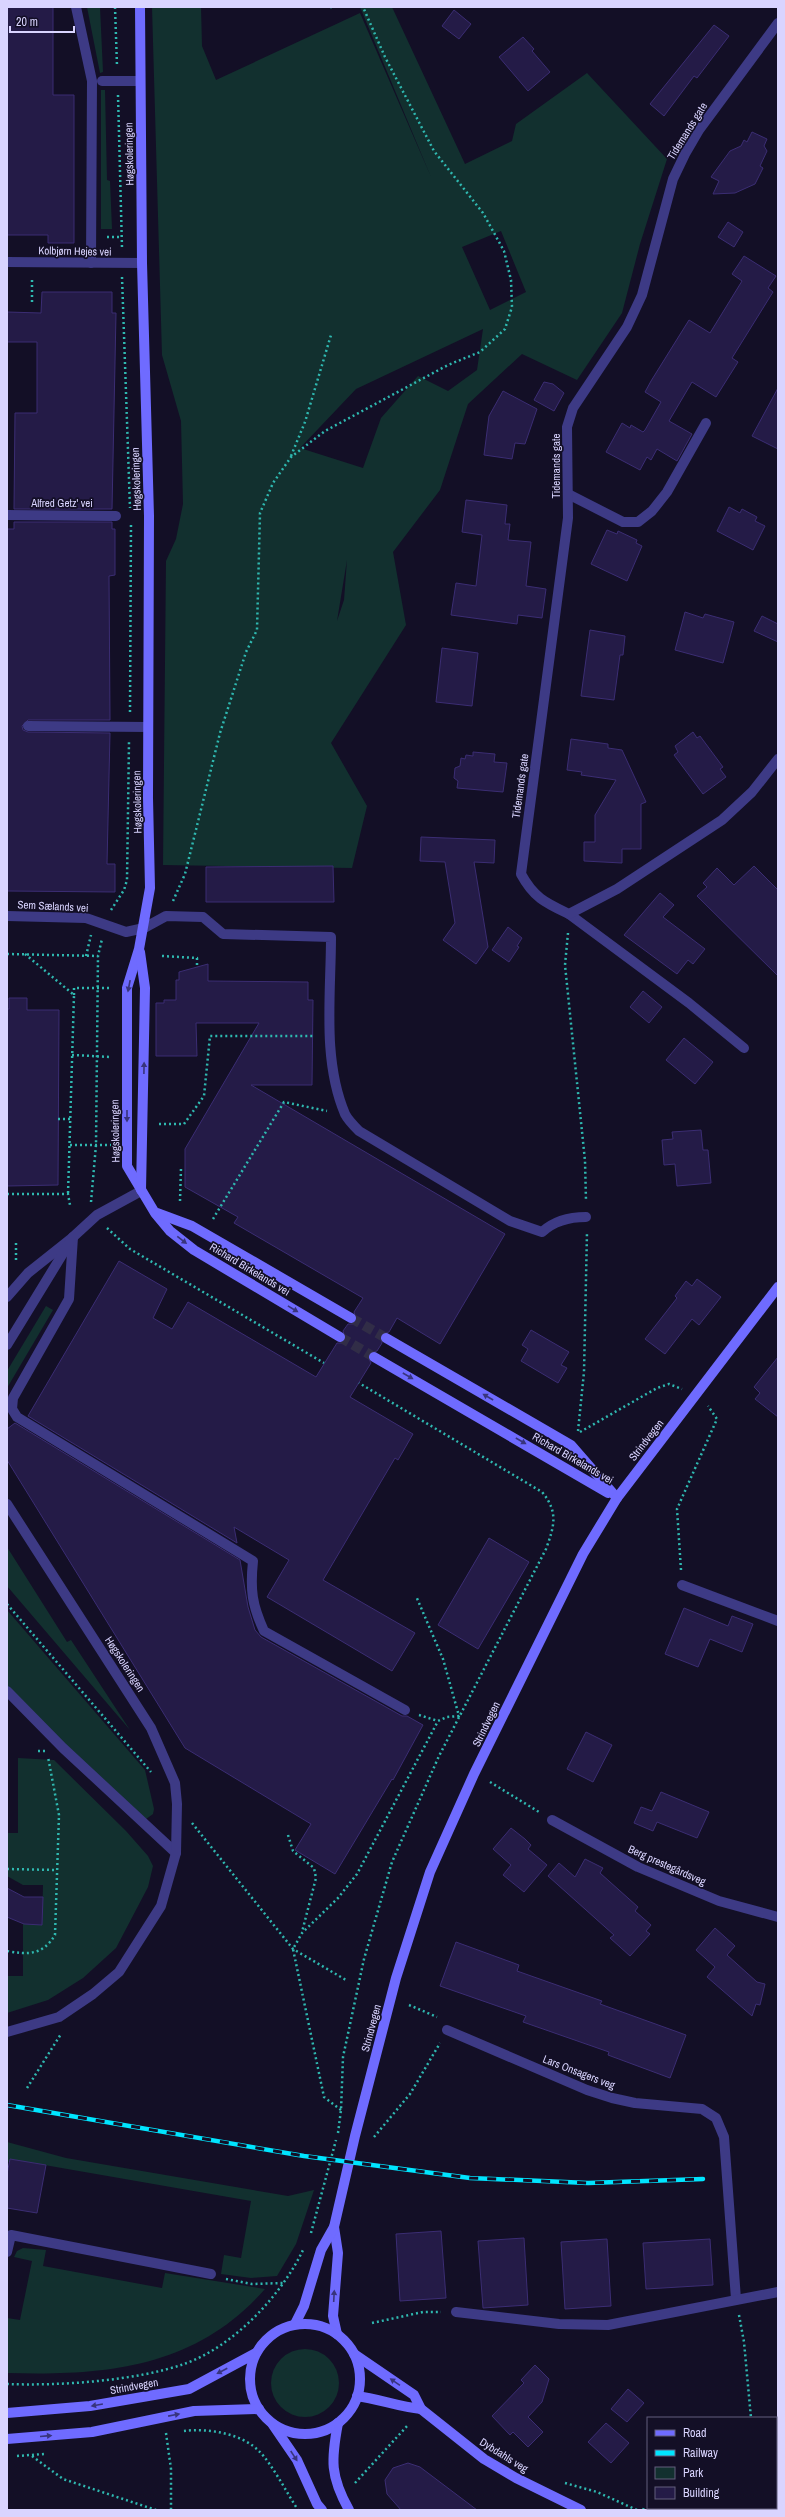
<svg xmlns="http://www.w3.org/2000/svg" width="785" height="2517" font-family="'Archivo Narrow',sans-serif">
	<rect width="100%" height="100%" fill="#130f26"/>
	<!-- green -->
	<g fill="#12302f" fill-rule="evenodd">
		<path d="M87 7H100L103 72 100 73Z"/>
		<path d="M152 7H201L202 46 216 80 360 13 431 177 360 7H392L465 164 512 141 516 124 587 73 667 159 640 244 622 313 577 380 522 354 468 404 440 490 393 552 406 625 331 743 367 806 352 868 163 865 166 561 176 539 183 504 181 421 162 355ZM501 231 526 292 490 310 462 247ZM483 329 477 370 448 391 418 376 381 418 363 468 300 448 356 389ZM347 560 344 600 337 621Z"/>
		<path d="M101 90H105L107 180 110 181 112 229H101Z"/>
		<path d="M46 1306 53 1310 7 1388V1371Z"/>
		<path d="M7 1547 67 1642 71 1640 130 1730 7 1586Z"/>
		<path d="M7 1610 145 1770 154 1809 153 1814 146 1819 7 1691Z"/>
		<path d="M18 1758 54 1760 126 1831 148 1856 153 1866 148 1887 116 1948 83 1978 48 2000 7 2013V1976H23V1924L42 1925 43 1885H23L7 1876V1833H18Z"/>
		<path d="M7 2142 66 2158 288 2196 314 2190 296 2244 277 2276 251 2278 221 2274 224 2255 241 2258 251 2201 10 2159 9 2162 7 2161Z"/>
		<path d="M23 2248 46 2250 43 2266 162 2288 165 2273 265 2289C196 2368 105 2376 7 2373V2318L20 2320 32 2261 14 2257 17 2251Z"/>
		<circle cx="305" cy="2383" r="34"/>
	</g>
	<!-- building -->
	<g fill="#241b47" stroke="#3b2d73">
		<path d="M7 7H53V95H74V243H48V235H7Z"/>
		<path d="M454 10 471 24 459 39 442 26Z"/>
		<path d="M714 25 729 36 697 78 694 76 664 116 650 104Z"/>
		<path d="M523 37 534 49 532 51 550 72 528 91 499 57Z"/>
		<path d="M752 132 767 139 764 146 767 151 760 166 763 168 755 184 735 193 713 194 719 181 711 177 730 151 741 146 744 140 747 142Z"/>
		<path d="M728 222 743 232 734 247 718 237Z"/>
		<path d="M744 256 776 276 768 288 773 292 732 358 738 362 716 397 692 382 669 421 692 434 677 461 657 449 651 460 647 457 640 470 606 452 622 423 630 428 631 425 643 432 645 430 661 402 645 392 651 381 689 320 710 333 742 281 732 274Z"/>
		<path d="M42 292H112V313H116L112 509H14L15 413H37V342H7V312L41 313Z"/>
		<path d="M544 382 553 384 564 393 554 411 534 400Z"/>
		<path d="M778 388V449L752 436Z"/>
		<path d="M503 391 537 409 525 444 515 443 512 459 484 455 489 416Z"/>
		<path d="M466 500 507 505 505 524H510L508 540 531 542 526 586 546 589 542 618 518 615 517 624 451 615 456 583 476 586 482 535 462 532Z"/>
		<path d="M729 507 740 513 742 509 757 517 755 521 765 526 753 550 717 531Z"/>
		<path d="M14 522H112V529H115V575L109 576 110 720H28L22 726 23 730 28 732 110 733 107 864H115V892L7 891V529H14Z"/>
		<path d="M607 530 617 534 618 531 637 540 636 543 642 546 627 581 591 564Z"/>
		<path d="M685 612 703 618 705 614 734 622 723 663 675 650Z"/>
		<path d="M762 616 778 624V642L754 631Z"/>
		<path d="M590 630 625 636 623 655H620L614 700 581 696Z"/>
		<path d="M442 648 478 653 472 706 436 702Z"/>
		<path d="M693 732 697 738 700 736 723 767 720 769 726 777 703 794 674 755 678 752 675 746Z"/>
		<path d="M571 739 608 744V748L622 750 646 802 641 804V849H622V863L584 861V842H595V815L616 780 581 775 582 772 567 770Z"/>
		<path d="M473 752 495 754 494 762 507 763 503 792 457 788 458 781 454 778 455 768 460 766 461 758 465 759 466 755 473 756Z"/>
		<path d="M421 837 495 840 494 863 474 862 488 947 476 964 443 940 455 923 445 862 420 861Z"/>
		<path d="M333 866 334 902H206V867Z"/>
		<path d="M754 866 778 890V976L697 896 707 887 703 883 717 868 734 885Z"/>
		<path d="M660 893 674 905 663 917 705 949 693 964 688 960 677 974 624 935Z"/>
		<path d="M508 927 522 938 517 946 519 947 509 962 492 950Z"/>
		<path d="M208 964V981L308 982V1000H313L312 1085H251L505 1234 440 1344 397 1318 389 1332 381 1334 382 1343 377 1351 369 1353 368 1357 371 1363 350 1397 413 1434 398 1460 395 1458 323 1580 415 1633 392 1671 267 1597 289 1560 234 1527 237 1543 28 1416 119 1261 167 1289 153 1318 172 1329 188 1302 316 1377 337 1343H343L346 1340 343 1331 348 1324H354L357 1321 354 1312 363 1298 234 1223 238 1217 185 1187V1149L259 1023H196L197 1056H156V1003H164V1000H176V980H179V972Z"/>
		<path d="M643 991 662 1007 649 1023 630 1007Z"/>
		<path d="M9 998H27V1010H59L58 1185 7 1186V1009H9Z"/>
		<path d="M684 1038 713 1062 695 1084 666 1060Z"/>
		<path d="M701 1130 703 1150H708L711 1183 677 1186 675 1164 664 1165 662 1140 673 1139 672 1132Z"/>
		<path d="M697 1279 721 1297 699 1325 692 1319 665 1354 645 1339 677 1298 675 1296 686 1281 692 1286Z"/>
		<path d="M531 1330 569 1352 561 1365 567 1368 558 1383 521 1361 528 1349 522 1345Z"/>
		<path d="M778 1357V1417L755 1399 760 1393 754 1387Z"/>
		<path d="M15 1423 240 1560 248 1607 255 1630 261 1637 402 1716H407L423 1725 393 1780 392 1779 335 1874 295 1850 311 1824 185 1748 7 1460V1429Z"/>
		<path d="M489 1538 529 1562 478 1649 438 1625Z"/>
		<path d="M684 1608 728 1626 732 1616 753 1624 742 1652 710 1639 698 1667 665 1654Z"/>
		<path d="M586 1732 612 1745 593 1782 567 1769Z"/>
		<path d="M661 1792 709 1812 697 1838 657 1822 653 1831 634 1823 641 1807 652 1811Z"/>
		<path d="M511 1828 525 1839 531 1845 528 1849 547 1865 524 1892 503 1875 511 1865 493 1849Z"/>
		<path d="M585 1859 603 1868 600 1873 638 1907 635 1911 651 1925 646 1931 650 1934 630 1956 610 1938 614 1935 548 1876 559 1863 575 1877Z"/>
		<path d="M7 1888 24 1897H43L42 1925 24 1924 7 1917Z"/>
		<path d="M715 1928 735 1946 727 1955 757 1982 765 1984 760 2005 756 2004 752 2016 707 1977 715 1967 696 1950Z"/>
		<path d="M456 1942 519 1965 517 1971 602 2001 600 2004 686 2035 670 2078 608 2055 609 2052 523 2022 526 2016 440 1986Z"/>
		<path d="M10 2159 46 2165 37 2213 7 2208V2174Z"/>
		<path d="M441 2231 446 2298 400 2301 396 2234Z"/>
		<path d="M524 2238 528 2305 483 2308 478 2241Z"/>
		<path d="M607 2239 611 2306 565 2309 561 2242Z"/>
		<path d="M710 2239 713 2285 646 2289 643 2243Z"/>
		<path d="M535 2365 549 2379 542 2402 528 2417 543 2432 528 2447 513 2432 510 2435 492 2416 524 2383 521 2380Z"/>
		<path d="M628 2389 644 2403 627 2422 611 2409Z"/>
		<path d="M606 2423 629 2443 611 2463 588 2442Z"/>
		<path d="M408 2463 420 2467 477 2510H401L387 2494 385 2480 393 2468Z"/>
	</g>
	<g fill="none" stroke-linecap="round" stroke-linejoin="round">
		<!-- secondary-tunnel -->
		<g stroke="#312d47" stroke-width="10" stroke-dasharray="10 5" stroke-linecap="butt">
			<path d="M351 1318 386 1338"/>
			<path d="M340 1337 374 1357"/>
		</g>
		<!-- path -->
		<g stroke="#2fb8b0" stroke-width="2.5" stroke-dasharray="2 3" stroke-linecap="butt">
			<path d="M115 7 117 66"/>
			<path d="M330 7H332"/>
			<path d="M118 95 122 248"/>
			<path d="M107 237H122"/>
			<path d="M122 277 130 508"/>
			<path d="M32 302V278"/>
			<path d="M291 456 305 422 331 335"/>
			<path d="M130 712 131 523"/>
			<path d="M173 901 185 874 220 733 246 652 257 630 260 513 273 483 291 457 325 431 448 365 480 352 505 329 512 307 511 280 504 251 483 213 434 151 385 57 363 7"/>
			<path d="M111 910 124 890 127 880 129 741"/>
			<path d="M568 933 565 965 585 1161 586 1201"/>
			<path d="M7 954 98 956"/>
			<path d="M25 954 74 995 68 1194"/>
			<path d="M86 956 91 935"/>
			<path d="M162 956 197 958V967"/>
			<path d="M74 995V988H112"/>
			<path d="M72 1055 111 1057"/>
			<path d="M58 1119H70"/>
			<path d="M159 1124H184L204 1096 210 1036H314"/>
			<path d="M70 1145H111"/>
			<path d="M7 1194H68L70 1205"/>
			<path d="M180 1201 181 1168"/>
			<path d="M91 1202 96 1145 98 956 102 939"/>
			<path d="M213 1219 284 1102 327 1111"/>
			<path d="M107 1228 130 1249 324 1363"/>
			<path d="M16 1243V1262"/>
			<path d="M578 1431 584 1372 587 1232"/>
			<path d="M580 1432 657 1388 669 1384 682 1389"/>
			<path d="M681 1570 677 1509 717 1419 708 1406"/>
			<path d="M7 1604 151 1772"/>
			<path d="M419 1715 438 1721"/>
			<path d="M38 1751H45"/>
			<path d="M490 1782 539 1812"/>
			<path d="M192 1823 293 1949 346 1980"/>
			<path d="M288 1835 293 1851 314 1868 316 1878 302 1932"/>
			<path d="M7 1869 57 1870"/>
			<path d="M7 1951C28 1955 43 1955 55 1935L59 1815 48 1757"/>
			<path d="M409 2005 437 2017"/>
			<path d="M27 2088 61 2034"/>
			<path d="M341 2110 324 2097 293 1949 302 1933 338 1898 357 1874 438 1721 447 1717 459 1716 443 1659 416 1596"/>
			<path d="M338 2133 341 2110 343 2057 364 1959 392 1862 439 1756 546 1549C554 1527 559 1512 542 1492L359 1383"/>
			<path d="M374 2137 410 2094 440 2043"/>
			<path d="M311 2233 336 2140"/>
			<path d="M226 2279 252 2284 283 2283"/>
			<path d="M739 2315 744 2342 751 2418"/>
			<path d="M372 2323 423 2312H441"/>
			<path d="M7 2384C59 2386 135 2381 184 2364 233 2347 281 2296 303 2250"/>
			<path d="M184 2431C207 2428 241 2433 259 2451 272 2464 287 2493 298 2510"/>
			<path d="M166 2433 171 2469V2510"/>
			<path d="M17 2456 44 2454"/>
			<path d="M32 2456 63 2479 156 2510"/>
			<path d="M355 2483 408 2425"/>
			<path d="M565 2483 597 2492 637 2510"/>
			<path d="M767 2508V2510"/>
			<path d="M643 2510 644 2508"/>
		</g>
		<!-- lane -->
		<g stroke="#3d3a85" stroke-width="10">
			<path d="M102 81H140"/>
			<path d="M568 494 623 522H638L652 511 667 492 706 423"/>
			<path d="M28 726 148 727"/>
			<path d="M569 914 689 1003 744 1048"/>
			<path d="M144 928 166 916 203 917 223 934 331 937C331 994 322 1060 345 1114 348 1120 354 1126 359 1131L510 1221 542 1232C554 1221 570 1217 586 1217"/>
			<path d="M73 1237 69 1299 13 1398 12 1409 17 1417 253 1561C250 1590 252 1605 264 1631L405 1710"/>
			<path d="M7 1297 28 1273 72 1238"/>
			<path d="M7 1691 63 1748 176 1853"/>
			<path d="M7 2252 11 2235 211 2274"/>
		</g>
		<!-- street -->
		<g stroke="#3d3a85" stroke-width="10">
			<path d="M76 7 92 81 91 263"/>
			<path d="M778 23 699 130 685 154 673 179 642 295 627 327 573 408 567 427 568 518 521 874C534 898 546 903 569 914L617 889 722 820 752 792 778 759"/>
			<path d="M7 262 142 263"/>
			<path d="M7 515 116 516"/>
			<path d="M7 916 86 918 126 932 144 928"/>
			<path d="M7 1345 73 1237 97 1215 141 1191"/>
			<path d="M7 1504 151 1728 175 1783 177 1804 176 1853 161 1906 119 1972 93 1994 59 2017 7 2032"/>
			<path d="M682 1585 778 1621"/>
			<path d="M552 1820 638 1867 719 1901 778 1917"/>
			<path d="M447 2030 587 2090 612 2098 635 2103 702 2109 716 2118 724 2137 736 2299"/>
			<path d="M456 2312 559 2324 608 2325 778 2292"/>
		</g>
		<!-- secondary -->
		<g stroke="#6f6bff" stroke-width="10">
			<path d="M140 7 142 263 149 516 148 798 150 888 139 949 127 988V1166L155 1213 170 1231 194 1250 340 1337"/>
			<path d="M140 952 145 988 141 1190"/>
			<path d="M157 1213 192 1226 351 1318"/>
			<path d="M386 1338 571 1445 617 1498"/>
			<path d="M374 1357 608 1493"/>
			<path d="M334 2227 338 2253 333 2316 337 2334"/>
			<path d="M295 2324 304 2306 321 2250 334 2227 355 2136 396 1978 430 1872 474 1774 583 1554 617 1498 778 1287"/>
			<circle cx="305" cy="2379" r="55"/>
			<path d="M354 2354 414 2395 421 2409 484 2459 516 2478 581 2510"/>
			<path d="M357 2396C379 2399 399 2407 421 2409"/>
			<path d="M7 2413 90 2406 189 2389 256 2353"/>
			<path d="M338 2423C331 2460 330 2476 349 2510"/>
			<path d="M273 2425 297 2460 317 2504 322 2510"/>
			<path d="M7 2439 92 2432 194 2411 259 2409"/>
		</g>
		<defs>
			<path id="rail" d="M7 2105 304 2156 470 2178 588 2183 703 2179"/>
		</defs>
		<!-- rail casing -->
		<use href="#rail" stroke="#00e5ff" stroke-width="4.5"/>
		<!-- rail -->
		<use href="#rail" stroke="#130f26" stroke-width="3" stroke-dasharray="9" stroke-linecap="butt"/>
	</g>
	<!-- one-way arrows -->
	<defs><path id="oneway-solid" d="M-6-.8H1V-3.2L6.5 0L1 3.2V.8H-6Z"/></defs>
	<g fill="#38347d">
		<use href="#oneway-solid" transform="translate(129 986) rotate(101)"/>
		<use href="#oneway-solid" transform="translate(144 1068) rotate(-89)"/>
		<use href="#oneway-solid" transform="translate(127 1116) rotate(90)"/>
		<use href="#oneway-solid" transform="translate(182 1240) rotate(38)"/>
		<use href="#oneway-solid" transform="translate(293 1309) rotate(31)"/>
		<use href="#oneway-solid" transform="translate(408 1376) rotate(30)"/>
		<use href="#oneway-solid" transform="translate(488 1397) rotate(-150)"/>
		<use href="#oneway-solid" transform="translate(521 1441) rotate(30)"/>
		<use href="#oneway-solid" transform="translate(334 2296) rotate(-87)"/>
		<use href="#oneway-solid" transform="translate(222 2371) rotate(152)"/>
		<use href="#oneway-solid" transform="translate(395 2382) rotate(-146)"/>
		<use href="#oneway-solid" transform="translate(97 2405) rotate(170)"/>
		<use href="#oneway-solid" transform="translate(174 2415) rotate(-11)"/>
		<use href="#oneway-solid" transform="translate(46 2436) rotate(-5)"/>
		<use href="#oneway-solid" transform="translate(294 2456) rotate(57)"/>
	</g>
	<g text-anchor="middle" stroke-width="3.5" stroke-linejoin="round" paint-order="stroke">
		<!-- street labels -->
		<g font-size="11" fill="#d9d4ff" stroke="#130f26">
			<text transform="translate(687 131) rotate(-58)" y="4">Tidemands gate</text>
			<text transform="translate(129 154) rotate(-91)" y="4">Høgskoleringen</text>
			<text transform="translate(75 251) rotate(1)" y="4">Kolbjørn Hejes vei</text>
			<text transform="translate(556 466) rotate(-90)" y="4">Tidemands gate</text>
			<text transform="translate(136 479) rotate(-92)" y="4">Høgskoleringen</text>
			<text x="62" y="507">Alfred Getz' vei</text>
			<text transform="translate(520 786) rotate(-82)" y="4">Tidemands gate</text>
			<text transform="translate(137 802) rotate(-91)" y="4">Høgskoleringen</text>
			<text transform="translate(53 906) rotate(3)" y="4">Sem Sælands vei</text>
			<text transform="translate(115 1131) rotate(-91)" y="4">Høgskoleringen</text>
			<text transform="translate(250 1269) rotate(31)" y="4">Richard Birkelands vei</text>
			<text transform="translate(646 1440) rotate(-52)" y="4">Strindvegen</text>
			<text transform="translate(573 1458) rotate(30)" y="4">Richard Birkelands vei</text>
			<text transform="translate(125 1664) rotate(57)" y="4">Høgskoleringen</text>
			<text transform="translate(486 1724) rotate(-64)" y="4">Strindvegen</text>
			<text transform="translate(667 1865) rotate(24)" y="4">Berg prestegårdsveg</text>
			<text transform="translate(371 2028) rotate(-75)" y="4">Strindvegen</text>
			<text transform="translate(579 2072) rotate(21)" y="4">Lars Onsagers veg</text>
			<text transform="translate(134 2386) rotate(-10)" y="4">Strindvegen</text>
			<text transform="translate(504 2455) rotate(32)" y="4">Dybdahls veg</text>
		</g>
	</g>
	<!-- border -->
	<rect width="785" height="2517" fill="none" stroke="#d9d4ff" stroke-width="16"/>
	<!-- legend -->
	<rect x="647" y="2417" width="130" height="92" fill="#130f26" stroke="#625e7d"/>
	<rect x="655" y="2430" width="20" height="6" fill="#6f6bff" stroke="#625e7d"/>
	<text x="683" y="2437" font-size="12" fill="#d9d4ff">Road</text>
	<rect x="655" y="2450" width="20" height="6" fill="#00e5ff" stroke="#625e7d"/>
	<text x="683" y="2457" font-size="12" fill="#d9d4ff">Railway</text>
	<rect x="655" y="2467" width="20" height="12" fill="#12302f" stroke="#625e7d"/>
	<text x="683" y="2477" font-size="12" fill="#d9d4ff">Park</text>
	<rect x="655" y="2487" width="20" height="12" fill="#241b47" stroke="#625e7d"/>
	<text x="683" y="2497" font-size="12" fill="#d9d4ff">Building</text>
	<!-- scale -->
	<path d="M10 26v6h64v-6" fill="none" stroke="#d9d4ff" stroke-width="2"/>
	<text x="16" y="26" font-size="12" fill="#d9d4ff" stroke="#130f26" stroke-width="3" paint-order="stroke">20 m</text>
</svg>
